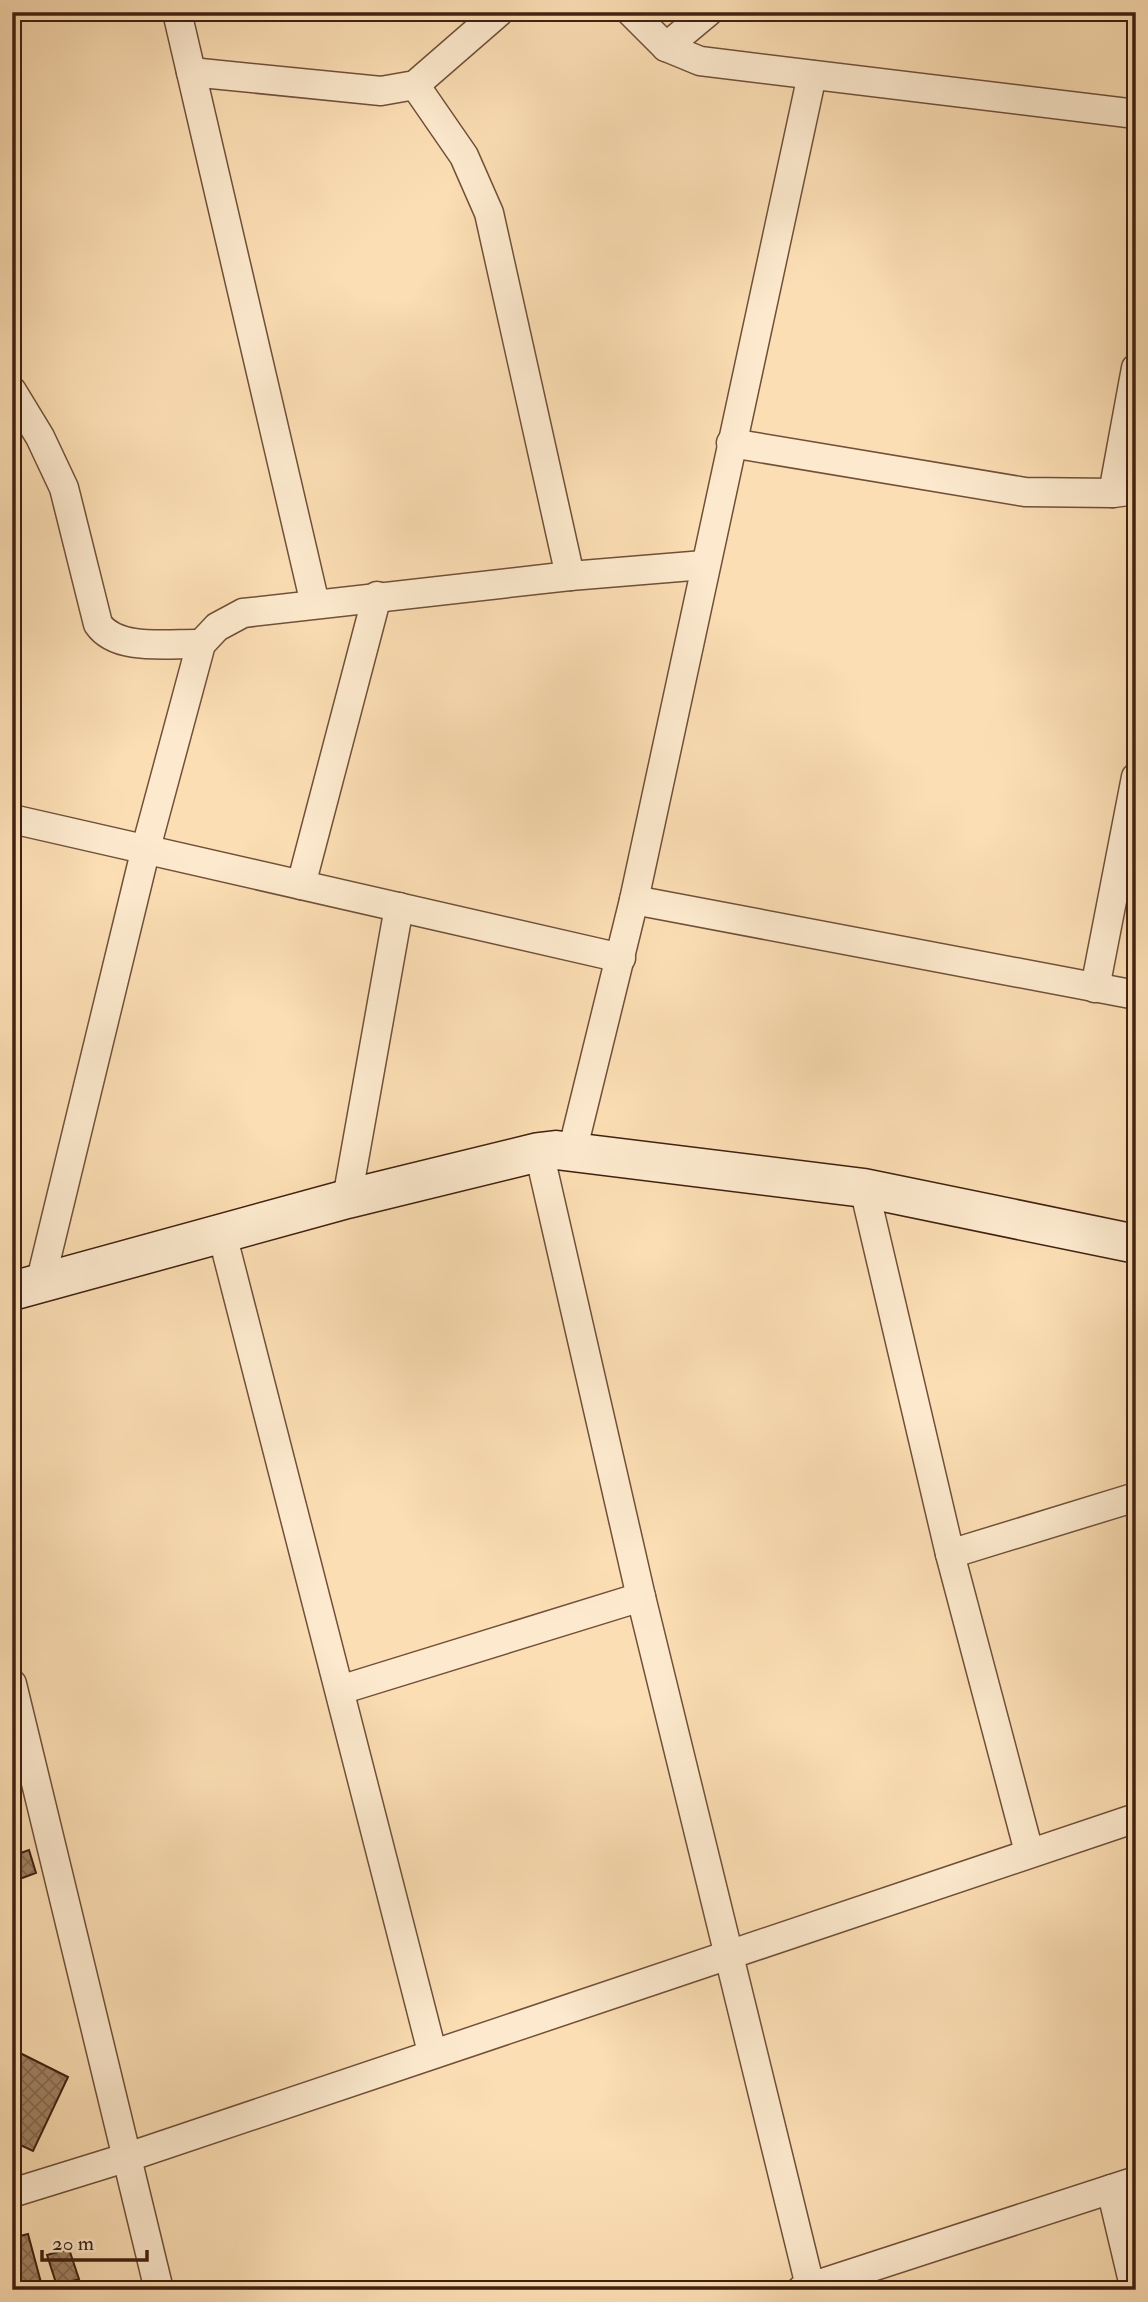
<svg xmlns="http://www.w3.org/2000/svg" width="1148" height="2302" font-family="'IM FELL Double Pica',serif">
	<defs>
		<pattern id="building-cross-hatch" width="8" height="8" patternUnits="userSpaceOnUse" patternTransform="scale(1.75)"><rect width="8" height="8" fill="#a28365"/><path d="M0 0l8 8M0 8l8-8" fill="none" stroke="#866b52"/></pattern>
	</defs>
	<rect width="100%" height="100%" fill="#fcdeb4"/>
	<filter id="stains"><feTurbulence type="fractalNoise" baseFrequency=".00286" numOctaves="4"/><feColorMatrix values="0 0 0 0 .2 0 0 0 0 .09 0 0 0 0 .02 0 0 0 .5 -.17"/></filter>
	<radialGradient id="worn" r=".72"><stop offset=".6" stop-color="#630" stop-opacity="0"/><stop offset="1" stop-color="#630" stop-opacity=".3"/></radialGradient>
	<!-- building -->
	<g fill="url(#building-cross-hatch)" stroke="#412010" stroke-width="2">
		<path d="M29 1850 36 1873 14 1881 12 1856Z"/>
		<path d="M12 2049 68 2077 33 2151 12 2141Z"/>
		<path d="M28 2234 43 2290H12V2238Z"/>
		<path d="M69 2249 79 2279 57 2286 47 2255Z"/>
		<path d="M81 2282 82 2290H63L62 2286Z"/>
	</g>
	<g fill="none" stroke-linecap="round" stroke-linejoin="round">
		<defs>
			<g id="minor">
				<path d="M177 12 315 604"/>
				<path d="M631 12 666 47 708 12"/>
				<path d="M666 47 700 61 1136 114"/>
				<path d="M191 72 381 91 415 85 499 12"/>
				<path d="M415 85 464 156 489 213 570 576"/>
				<path d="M12 391 40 437 64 488 98 624C117 652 170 643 201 644"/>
				<path d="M731 443 1025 492 1113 493 1136 490"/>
				<path d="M1113 493 1136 368"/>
				<path d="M12 819 621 958"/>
				<path d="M301 885 377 596"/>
				<path d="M634 900 1136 995"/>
				<path d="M1095 988 1136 777"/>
				<path d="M539 1152 641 1597 811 2290"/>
				<path d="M572 1152 634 900 812 75"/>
				<path d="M864 1188 950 1554 1029 1852"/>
				<path d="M347 1199 399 907"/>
				<path d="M222 1234 432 2052"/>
				<path d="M40 1284 146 848 201 644 217 627 243 613 570 576 704 565"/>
				<path d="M950 1554 1136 1497"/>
				<path d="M12 1684 159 2290"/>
				<path d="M340 1690 641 1597"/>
				<path d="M1111 2189 1135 2290"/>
				<path d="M12 2193 125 2158 1136 1818"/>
				<path d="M801 2290 1136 2181"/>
			</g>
			<path id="secondary" d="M12 1291 347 1199 539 1152 556 1150 864 1188 1136 1244"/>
		</defs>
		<!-- minor casing -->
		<use href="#minor" stroke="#705039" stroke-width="31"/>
		<!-- secondary casing -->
		<use href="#secondary" stroke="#412010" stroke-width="41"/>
		<!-- minor -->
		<use href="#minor" stroke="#fdeace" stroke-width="28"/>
		<!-- secondary -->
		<use href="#secondary" stroke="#fdeace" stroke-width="38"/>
	</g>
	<!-- margin -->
	<rect width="1148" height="2302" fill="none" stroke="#fcdeb4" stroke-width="42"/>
	<rect x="14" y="14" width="1120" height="2274" fill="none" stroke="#412010" stroke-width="3.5"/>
	<rect x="21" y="21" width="1106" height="2260" fill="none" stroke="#412010" stroke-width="2"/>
	<!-- scale -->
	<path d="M42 2250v10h105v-10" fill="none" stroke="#412010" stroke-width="3.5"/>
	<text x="52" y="2250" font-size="21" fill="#412010" stroke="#fdeace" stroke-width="5" paint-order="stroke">20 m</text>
	<rect width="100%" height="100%" filter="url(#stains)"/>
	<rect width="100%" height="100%" fill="url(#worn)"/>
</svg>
